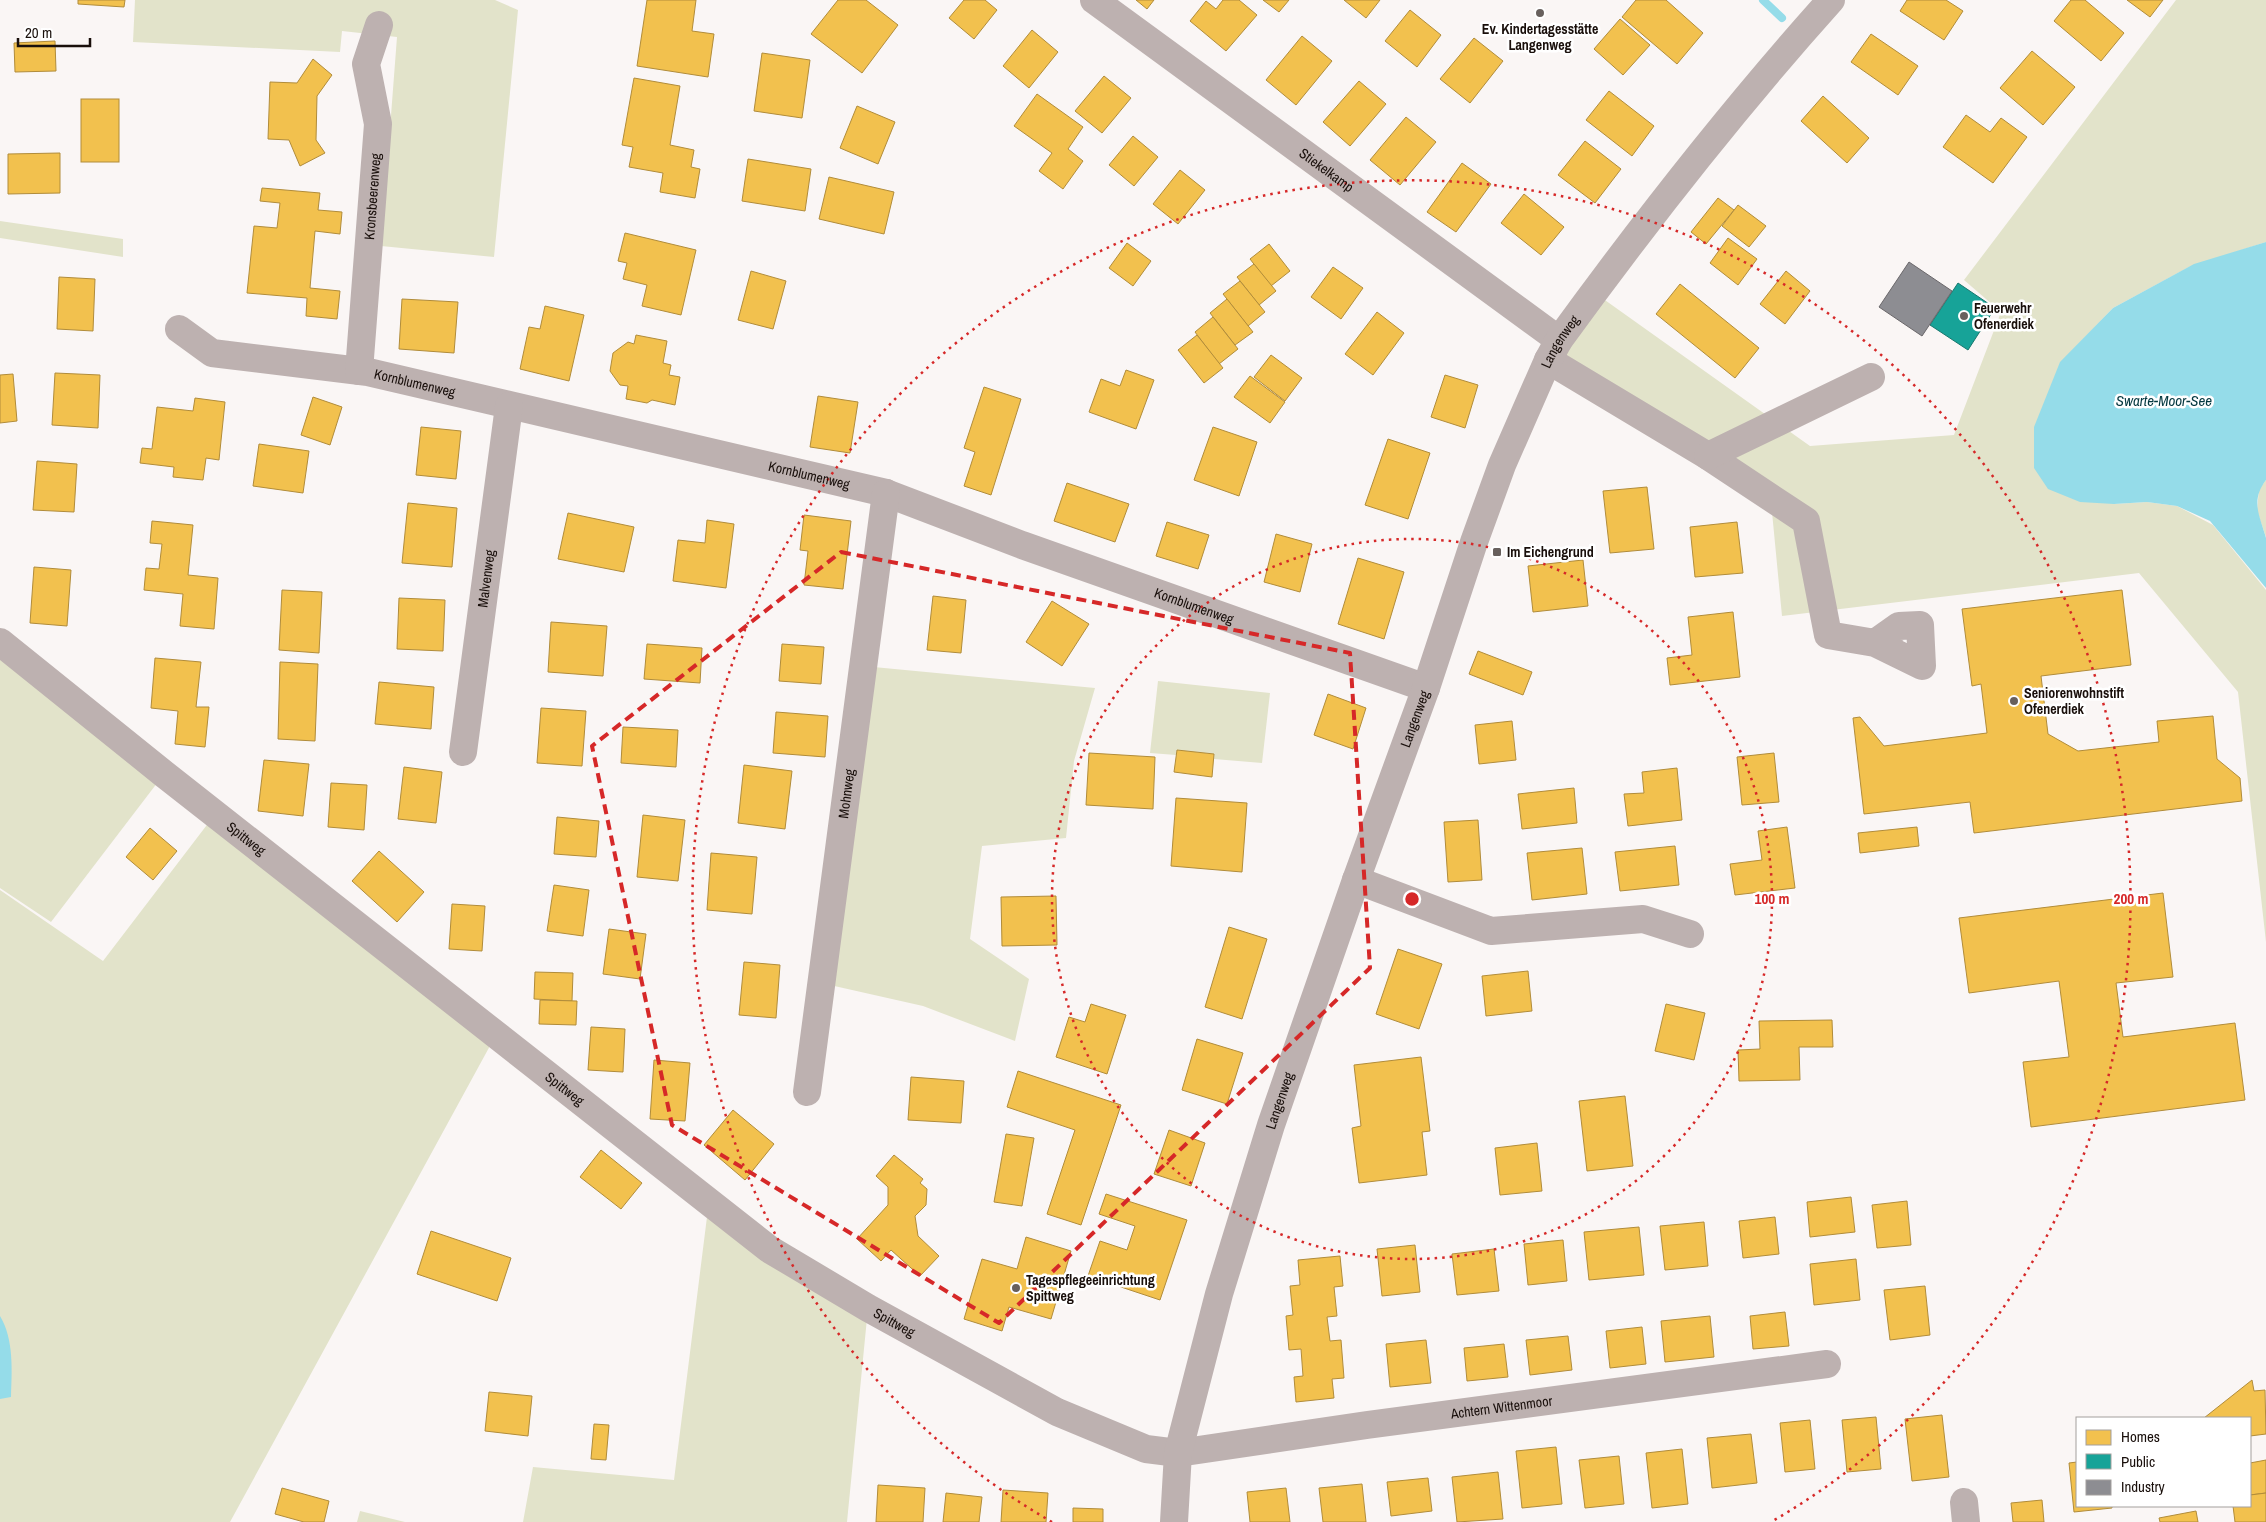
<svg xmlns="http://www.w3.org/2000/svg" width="2266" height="1522" font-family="'Archivo Narrow',sans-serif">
	<rect width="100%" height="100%" fill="#faf6f5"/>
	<!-- green -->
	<g fill="#e2e3ca">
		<path d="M135 0H495L518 10 494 257 381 246 397 37 342 31 340 52 133 42Z"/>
		<path d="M2176 0H2266V242L2189 267 2113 308 2060 363 2114 504 2147 502 2177 506 2213 525 2266 590V942L2238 692 2139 573 1782 616 1772 512 1553 352 1595 293 1810 446 1954 435 2001 312 1964 280Z"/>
		<path d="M0 221 123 239V257L0 238Z"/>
		<path d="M2266 480V537L2257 511 2259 489Z"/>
		<path d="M0 644 164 774 51 922 0 888Z"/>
		<path d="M863 666 1095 688 1074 761 1066 838 982 846 970 939 1029 979 1015 1041 923 1006 821 983Z"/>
		<path d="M1158 681 1270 693 1262 763 1214 759V754L1177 750 1176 755 1150 753Z"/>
		<path d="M216 813 497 1033 230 1522H0V890L103 961Z"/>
		<path d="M709 1201 868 1308 847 1522H523L533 1467 674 1480Z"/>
		<path d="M360 1511 405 1522H357Z"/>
	</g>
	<!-- water -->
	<g fill="#95dce9">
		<path d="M2266 242V480C2250 501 2260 516 2266 538 2266 549 2266 576 2266 588L2210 521 2177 506 2147 502 2114 504 2080 502 2048 489 2034 468V427L2060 362 2113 308 2194 264Z"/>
		<path d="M0 1316C14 1339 12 1371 11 1397L0 1399Z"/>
	</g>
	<!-- homes -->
	<g fill="#f2c14e" stroke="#b18c3a">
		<path d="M78 0H125L124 7 78 4Z"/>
		<path d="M647 0H696L692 31 714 34 708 77 637 66Z"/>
		<path d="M838 0H866L898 25 862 73 811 34Z"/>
		<path d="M964 0H985L997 10 974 39 949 18Z"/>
		<path d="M1136 0H1154L1147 9Z"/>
		<path d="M1223 0H1239L1257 15 1226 51 1190 21 1206 1 1216 9Z"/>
		<path d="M1263 0H1289L1279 12Z"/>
		<path d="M1344 0H1380L1366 18Z"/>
		<path d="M1636 0H1666L1703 33 1677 64 1622 17Z"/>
		<path d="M1907 0H1946L1963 11 1944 40 1900 11Z"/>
		<path d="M2071 0H2085L2124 33 2101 61 2054 21Z"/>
		<path d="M2127 0H2163L2150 17Z"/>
		<path d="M1410 10 1441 35 1417 67 1385 41Z"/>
		<path d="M1620 19 1650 45 1623 75 1594 49Z"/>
		<path d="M1032 30 1058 52 1029 88 1003 66Z"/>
		<path d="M1871 34 1918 66 1898 95 1851 62Z"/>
		<path d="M1302 36 1332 61 1296 105 1266 80Z"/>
		<path d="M1474 38 1503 61 1470 103 1440 79Z"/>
		<path d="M55 41 56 71 15 72 14 43Z"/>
		<path d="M2032 51 2075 87 2043 125 2000 88Z"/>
		<path d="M762 53 810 60 802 118 754 111Z"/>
		<path d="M313 59 332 75 317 96 316 140 325 153 300 166 289 140 268 139 270 82 297 83Z"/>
		<path d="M1104 76 1131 98 1102 133 1075 111Z"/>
		<path d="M634 78 680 86 670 145 694 150 691 167 700 169 695 198 660 192 663 173 629 167 633 147 622 145Z"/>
		<path d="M1359 81 1386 104 1350 146 1323 122Z"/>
		<path d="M1609 91 1654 126 1632 156 1586 120Z"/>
		<path d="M1037 94 1083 127 1068 149 1083 161 1063 189 1039 171 1052 153 1014 126Z"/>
		<path d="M1823 96 1869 138 1847 163 1801 121Z"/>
		<rect x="81" y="99" width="38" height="63"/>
		<path d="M857 106 895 122 878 164 840 148Z"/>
		<path d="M1966 115 1990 132 2001 118 2027 137 1993 183 1943 147Z"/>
		<path d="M1406 117 1436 142 1400 185 1370 160Z"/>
		<path d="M1133 136 1158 157 1134 186 1109 165Z"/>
		<path d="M1585 141 1621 169 1595 203 1558 175Z"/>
		<path d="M60 153V193L8 194V154Z"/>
		<path d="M748 159 811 169 805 211 742 201Z"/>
		<path d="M1462 163 1491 184 1456 232 1427 212Z"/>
		<path d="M1180 170 1205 190 1178 224 1153 204Z"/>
		<path d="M829 177 894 192 884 234 819 219Z"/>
		<path d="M262 188 320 193 318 210 342 212 340 234 315 231 310 288 340 291 337 319 306 316 307 298 247 293 254 226 277 228 280 203 260 201Z"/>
		<path d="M1524 194 1564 227 1541 255 1501 223Z"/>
		<path d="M1718 198 1734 210 1706 244 1691 232Z"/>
		<path d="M1738 205 1766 226 1749 247 1722 226Z"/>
		<path d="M625 233 696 250 681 315 642 306 647 285 623 279 627 263 618 261Z"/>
		<path d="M1728 238 1757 259 1738 285 1710 263Z"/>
		<path d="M1127 243 1151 261 1133 286 1109 268Z"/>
		<path d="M1269 244 1290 271 1271 286 1250 259Z"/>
		<path d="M1254 264 1276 291 1259 305 1237 277Z"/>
		<path d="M1333 267 1363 288 1341 319 1311 297Z"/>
		<path d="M751 271 786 281 773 329 738 320Z"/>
		<path d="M1786 271 1810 291 1785 324 1760 304Z"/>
		<path d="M59 277 95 279 93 331 57 329Z"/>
		<path d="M1240 281 1265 312 1248 326 1223 294Z"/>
		<path d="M1680 284 1759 348 1735 378 1656 314Z"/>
		<path d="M402 299 458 302 454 353 399 349Z"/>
		<path d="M1227 299 1253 332 1235 345 1210 313Z"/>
		<path d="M545 306 584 315 569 381 520 369 529 327 540 329Z"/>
		<path d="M1377 312 1404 333 1373 375 1345 354Z"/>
		<path d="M1213 317 1238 349 1219 364 1195 332Z"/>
		<path d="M636 335 667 341 663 363 671 365 669 375 680 377 675 405 652 400 647 403 626 399 628 386 620 385 610 371 613 353 628 342 634 344Z"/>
		<path d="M1197 335 1223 368 1204 383 1178 350Z"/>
		<path d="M1271 355 1302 378 1285 401 1254 377Z"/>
		<path d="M1126 370 1154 380 1136 429 1089 412 1101 379 1120 386Z"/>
		<path d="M55 373 100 375 98 428 52 425Z"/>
		<path d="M13 374 17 421 0 423V375Z"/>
		<path d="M1445 375 1478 385 1465 428 1431 417Z"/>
		<path d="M1250 376 1285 402 1270 423 1234 397Z"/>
		<path d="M984 387 1021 399 991 495 964 486 975 452 964 448Z"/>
		<path d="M818 396 858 402 850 453 810 447Z"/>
		<path d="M313 397 342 407 330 445 301 435Z"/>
		<path d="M195 398 225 402 219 460 206 458 203 480 173 477 174 467 140 463 142 448 152 449 157 407 193 411Z"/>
		<path d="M421 427 461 431 456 479 416 475Z"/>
		<path d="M1213 427 1257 442 1239 496 1194 480Z"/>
		<path d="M1388 439 1430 453 1408 519 1365 505Z"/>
		<path d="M259 444 309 451 303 493 253 486Z"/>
		<path d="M37 461 77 464 74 512 33 510Z"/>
		<path d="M1067 483 1129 504 1115 542 1054 521Z"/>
		<path d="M1647 487 1654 549 1610 553 1603 491Z"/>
		<path d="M408 503 457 508 452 567 402 563Z"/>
		<path d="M568 513 634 527 624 572 558 559Z"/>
		<path d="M804 515 851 521 843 589 804 585 808 551 800 550Z"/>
		<path d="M707 520 734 524 726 588 673 581 678 540 705 543Z"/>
		<path d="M152 521 193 525 188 575 218 578 214 629 180 626 183 594 144 590 146 568 159 569 162 544 150 543Z"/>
		<path d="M1167 522 1209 535 1198 569 1156 556Z"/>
		<path d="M1737 522 1743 573 1695 577 1690 527Z"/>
		<path d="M1276 534 1312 544 1300 592 1264 582Z"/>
		<path d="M1358 558 1404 572 1384 639 1338 624Z"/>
		<path d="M1583 560 1588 606 1533 612 1528 566Z"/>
		<path d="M34 567 71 570 67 626 30 623Z"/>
		<path d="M282 590 322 592 319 653 279 650Z"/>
		<path d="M2122 590 2131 665 2041 676 2048 734 2078 751 2159 742 2157 721 2213 716 2217 759 2240 778 2242 801 1974 833 1970 802 1864 814 1853 718 1860 717 1884 746 1987 733 1981 684 1972 686 1962 609Z"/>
		<path d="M933 596 966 600 961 653 927 650Z"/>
		<path d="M399 598 445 600 443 651 397 649Z"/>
		<path d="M1052 601 1089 624 1062 666 1026 642Z"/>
		<path d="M1733 612 1740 677 1670 685 1667 658 1692 655 1688 617Z"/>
		<path d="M551 622 607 626 603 676 548 672Z"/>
		<path d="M647 644 702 648 700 683 644 679Z"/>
		<path d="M782 644 824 647 821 684 779 681Z"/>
		<path d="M1478 651 1532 672 1523 695 1469 674Z"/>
		<path d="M155 658 201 662 196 707H209L205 747 175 744 178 711 151 708Z"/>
		<path d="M280 662 318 664 315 741 278 739Z"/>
		<path d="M379 682 434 687 431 729 375 724Z"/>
		<path d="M1328 694 1366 708 1353 749 1314 735Z"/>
		<path d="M541 708 586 711 582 766 537 763Z"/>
		<path d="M776 712 828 716 825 757 773 753Z"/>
		<path d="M1512 721 1516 760 1479 764 1475 725Z"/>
		<path d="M623 727 678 730 676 767 621 763Z"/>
		<path d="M1177 750 1214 754 1212 777 1174 772Z"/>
		<path d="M1089 753 1155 757 1153 809 1086 805Z"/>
		<path d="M1774 753 1779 802 1742 805 1737 757Z"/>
		<path d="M264 760 309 764 303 816 258 811Z"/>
		<path d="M744 765 792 771 785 829 738 823Z"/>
		<path d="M404 767 442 772 436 823 398 819Z"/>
		<path d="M1677 768 1682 820 1628 826 1624 794 1644 793 1642 772Z"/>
		<path d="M331 783 367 785 364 830 328 827Z"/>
		<path d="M1574 788 1577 823 1522 829 1518 794Z"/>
		<path d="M1176 798 1247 803 1242 872 1171 866Z"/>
		<path d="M643 815 685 820 678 881 637 877Z"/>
		<path d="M557 817 599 821 596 857 554 854Z"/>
		<path d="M1478 820 1482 880 1448 882 1444 822Z"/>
		<path d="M1787 827 1795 888 1735 895 1730 864 1762 860 1758 831Z"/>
		<path d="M1917 827 1919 846 1860 853 1858 833Z"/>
		<path d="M150 828 177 851 153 880 126 857Z"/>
		<path d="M1675 846 1679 885 1620 891 1615 852Z"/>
		<path d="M1582 848 1587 894 1532 900 1527 853Z"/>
		<path d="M379 851 424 892 397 922 352 881Z"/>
		<path d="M711 853 757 857 752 914 707 910Z"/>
		<path d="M554 885 589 890 583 936 547 931Z"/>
		<path d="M2163 893 2173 977 2116 983 2123 1037 2235 1023 2245 1100 2031 1127 2023 1062 2069 1057 2059 981 1969 993 1959 918Z"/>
		<path d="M1056 896 1057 945 1002 946 1001 897Z"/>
		<path d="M452 904 485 906 482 951 449 949Z"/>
		<path d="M1229 927 1267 939 1242 1019 1205 1007Z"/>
		<path d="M609 929 646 934 640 979 603 974Z"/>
		<path d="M1398 949 1442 964 1419 1029 1376 1014Z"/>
		<path d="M744 962 780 965 776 1018 739 1015Z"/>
		<path d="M1528 971 1532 1011 1486 1016 1482 976Z"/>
		<path d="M535 972 573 973 572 1001 534 999Z"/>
		<path d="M540 1000 577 1001 576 1025 539 1024Z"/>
		<path d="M1091 1004 1126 1015 1107 1074 1056 1057 1069 1017 1085 1022Z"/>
		<path d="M1666 1004 1705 1013 1694 1060 1655 1051Z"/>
		<path d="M1832 1020 1833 1047H1799L1800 1080 1739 1081 1738 1050 1760 1049 1759 1021Z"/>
		<path d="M591 1027 625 1029 623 1072 588 1070Z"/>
		<path d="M1197 1039 1243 1053 1227 1104 1182 1090Z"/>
		<path d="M1421 1057 1430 1131 1422 1132 1427 1175 1359 1183 1352 1128 1361 1126 1354 1065Z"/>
		<path d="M654 1060 690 1063 685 1121 650 1119Z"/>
		<path d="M1018 1071 1121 1105 1081 1225 1047 1214 1075 1130 1007 1107Z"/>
		<path d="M911 1077 964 1081 961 1123 908 1120Z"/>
		<path d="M1625 1096 1633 1166 1587 1171 1579 1101Z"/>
		<path d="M733 1110 774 1144 745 1180 704 1145Z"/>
		<path d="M1169 1130 1205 1143 1191 1186 1154 1174Z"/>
		<path d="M1006 1134 1034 1138 1022 1206 994 1202Z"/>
		<path d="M1537 1143 1542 1191 1500 1195 1495 1148Z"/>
		<path d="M601 1150 642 1183 621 1209 580 1177Z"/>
		<path d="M894 1155 923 1179 920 1183 927 1189 926 1205 915 1216 918 1236 939 1256 920 1276 891 1250 881 1261 857 1239 888 1205V1187L876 1176Z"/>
		<path d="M1106 1194 1187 1220 1160 1300 1088 1276 1100 1241 1127 1250 1135 1226 1099 1214Z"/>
		<path d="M1851 1197 1855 1232 1810 1237 1807 1202Z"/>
		<path d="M1907 1201 1911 1245 1877 1248 1872 1205Z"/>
		<path d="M1775 1217 1779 1254 1743 1258 1739 1221Z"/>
		<path d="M1704 1222 1708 1266 1665 1270 1660 1226Z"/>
		<path d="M1639 1227 1644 1275 1589 1280 1584 1232Z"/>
		<path d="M431 1231 511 1258 497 1301 417 1274Z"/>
		<path d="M1026 1237 1071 1251 1051 1319 1009 1307 1002 1331 964 1319 982 1259 1017 1269Z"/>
		<path d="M1563 1240 1567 1281 1528 1285 1524 1244Z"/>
		<path d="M1415 1245 1420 1292 1382 1296 1377 1249Z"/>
		<path d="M1494 1249 1499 1291 1457 1295 1452 1254Z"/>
		<path d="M1340 1256 1343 1286 1334 1287 1337 1316 1327 1317 1330 1341 1341 1340 1344 1378 1332 1379 1334 1398 1296 1402 1294 1377 1303 1376 1301 1349 1289 1350 1286 1316 1293 1315 1290 1286 1300 1285 1298 1260Z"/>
		<path d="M1856 1259 1860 1300 1814 1305 1810 1264Z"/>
		<path d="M1925 1286 1930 1335 1890 1340 1884 1290Z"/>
		<path d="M1785 1312 1789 1346 1753 1349 1750 1316Z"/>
		<path d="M1710 1316 1714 1357 1665 1362 1661 1321Z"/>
		<path d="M1642 1327 1646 1364 1610 1368 1606 1331Z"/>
		<path d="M1568 1336 1572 1370 1530 1375 1526 1340Z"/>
		<path d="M1426 1340 1431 1383 1390 1387 1386 1344Z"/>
		<path d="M1504 1344 1508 1377 1467 1381 1464 1348Z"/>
		<path d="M2252 1380 2254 1391 2265 1390 2266 1434 2250 1436V1418H2204Z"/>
		<path d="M489 1392 532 1396 528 1436 485 1431Z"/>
		<path d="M1942 1415 1949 1477 1912 1481 1905 1419Z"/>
		<path d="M1876 1417 1881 1469 1847 1472 1842 1420Z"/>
		<path d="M1810 1420 1815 1469 1785 1472 1780 1423Z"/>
		<path d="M594 1424 609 1425 606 1460 591 1459Z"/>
		<path d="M1751 1434 1757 1483 1712 1488 1707 1438Z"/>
		<path d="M1556 1447 1562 1504 1522 1508 1516 1451Z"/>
		<path d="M1682 1449 1688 1504 1652 1508 1646 1453Z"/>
		<path d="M1619 1456 1624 1504 1585 1508 1579 1460Z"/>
		<path d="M2266 1460V1493L2250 1495V1463Z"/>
		<path d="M2077 1462V1506H2112V1508L2074 1512 2069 1463Z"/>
		<path d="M1498 1472 1503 1519 1457 1522 1452 1477Z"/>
		<path d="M1428 1478 1432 1511 1391 1516 1387 1482Z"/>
		<path d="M1362 1484 1366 1522H1323L1319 1488Z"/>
		<path d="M878 1485 925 1488 923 1522H876Z"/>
		<path d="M282 1488 329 1501 324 1522H304L275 1514Z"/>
		<path d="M1286 1488 1290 1522H1250L1247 1492Z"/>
		<path d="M1003 1490 1048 1493 1046 1522H1001Z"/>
		<path d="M946 1493 982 1497 979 1522H943Z"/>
		<path d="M2266 1493V1522H2235L2233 1506H2250V1495Z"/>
		<path d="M2042 1500 2044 1522H2013L2011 1503Z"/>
		<path d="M1073 1508 1103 1509V1522H1073Z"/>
		<path d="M2196 1511 2198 1522H2160L2159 1518Z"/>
	</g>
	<!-- public -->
	<path fill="#17a398" stroke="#18776e" d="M1958 283 1995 308 1968 350 1930 325Z"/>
	<!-- industry -->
	<path fill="#8d8d92" stroke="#6a676a" d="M1909 262 1952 291 1922 336 1879 307Z"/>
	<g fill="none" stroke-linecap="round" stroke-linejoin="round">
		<!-- stream -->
		<path stroke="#95dce9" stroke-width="8" d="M1763 0 1782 18"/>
		<!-- minor -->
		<g stroke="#bdb1b0" stroke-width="28">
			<path id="s1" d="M1094 0 1559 340"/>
			<path id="s2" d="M179 329 212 353 368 372 886 493 1022 545 1426 688"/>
			<path d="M1548 360 1708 456 1806 521 1828 635 1875 643 1922 666 1920 625 1899 626 1875 643"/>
			<path id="s3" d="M359 371 378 124 366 64 379 25"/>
			<path d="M1708 456 1871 377"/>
			<path id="s4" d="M0 642 164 774 769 1249 868 1308 1057 1412 1146 1449 1178 1453 1367 1425 1827 1364"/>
			<path id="s5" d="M463 752 509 406"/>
			<path d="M1356 880 1491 931 1643 919 1690 934"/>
			<path id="s6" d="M807 1092 886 493"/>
			<path d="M1964 1502 1966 1522"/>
			<path id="s7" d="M1174 1522 1178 1453 1219 1294 1271 1125 1356 880 1426 688 1474 542 1502 465 1548 360 1559 340C1644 223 1734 108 1831 0"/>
		</g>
	</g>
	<!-- marked area -->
	<path fill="none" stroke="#d62828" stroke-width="4" stroke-dasharray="10 6" stroke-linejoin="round" d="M841 552 1350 653 1370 968 999 1323 672 1125 592 746Z"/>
	<!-- distance rings -->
	<g fill="none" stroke="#d62828" stroke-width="2.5" stroke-dasharray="2.5 5">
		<circle cx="1412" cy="899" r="360"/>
		<path d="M1052 1522A719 719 0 1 1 1771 1522"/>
	</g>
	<!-- markers -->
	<g fill="#68605d" stroke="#fff" stroke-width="2">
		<circle cx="1540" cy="13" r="5"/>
		<circle cx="1964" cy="316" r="5"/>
		<rect x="1492" y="547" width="10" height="10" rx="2.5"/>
		<circle cx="2014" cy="701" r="5"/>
		<circle cx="1016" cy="1288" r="5"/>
	</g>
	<g text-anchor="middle" stroke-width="5" stroke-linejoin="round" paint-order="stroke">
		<!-- poi labels -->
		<g font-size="14" font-weight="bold" fill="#190f0b" stroke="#fff" text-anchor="start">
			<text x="1540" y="34" text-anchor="middle">Ev. Kindertagesstätte<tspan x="1540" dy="16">Langenweg</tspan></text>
			<text x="1974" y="313">Feuerwehr<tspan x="1974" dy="16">Ofenerdiek</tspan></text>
			<text x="1507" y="557">Im Eichengrund</text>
			<text x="2024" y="698">Seniorenwohnstift<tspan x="2024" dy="16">Ofenerdiek</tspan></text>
			<text x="1026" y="1285">Tagespflegeeinrichtung<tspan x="1026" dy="16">Spittweg</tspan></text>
		</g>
		<!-- street labels -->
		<g font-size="14" fill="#190f0b" stroke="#fff">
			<text dy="5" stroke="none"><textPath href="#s1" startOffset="288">Stiekelkamp</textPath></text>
			<text dy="5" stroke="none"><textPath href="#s3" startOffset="175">Kronsbeerenweg</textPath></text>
			<text dy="5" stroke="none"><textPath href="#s7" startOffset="1246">Langenweg</textPath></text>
			<text dy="5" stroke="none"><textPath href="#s2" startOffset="246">Kornblumenweg</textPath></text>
			<text dy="5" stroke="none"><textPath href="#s2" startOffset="651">Kornblumenweg</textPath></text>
			<text dy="5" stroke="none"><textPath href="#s5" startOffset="175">Malvenweg</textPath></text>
			<text dy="5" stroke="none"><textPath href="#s2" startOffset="1058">Kornblumenweg</textPath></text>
			<text dy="5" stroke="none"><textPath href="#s7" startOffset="841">Langenweg</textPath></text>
			<text dy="5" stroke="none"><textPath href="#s6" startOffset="301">Mohnweg</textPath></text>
			<text dy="5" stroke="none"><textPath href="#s4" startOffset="315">Spittweg</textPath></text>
			<text dy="5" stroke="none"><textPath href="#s4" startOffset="720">Spittweg</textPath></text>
			<text dy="5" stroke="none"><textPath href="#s7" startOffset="436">Langenweg</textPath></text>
			<text dy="5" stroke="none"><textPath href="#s4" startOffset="1125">Spittweg</textPath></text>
			<text dy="5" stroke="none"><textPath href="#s4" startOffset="1766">Achtern Wittenmoor</textPath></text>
		</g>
		<!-- water labels -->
		<g font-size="15" font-style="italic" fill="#053840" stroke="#fff">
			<text x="2164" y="406">Swarte-Moor-See</text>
		</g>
	</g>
	<circle cx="1412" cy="899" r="8" fill="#d62828" stroke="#fff" stroke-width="2.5"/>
	<g font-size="15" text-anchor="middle" font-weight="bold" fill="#d62828" stroke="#fff" stroke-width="5" stroke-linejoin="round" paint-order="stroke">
		<text x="1772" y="904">100 m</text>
		<text x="2131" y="904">200 m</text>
	</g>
	<!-- legend -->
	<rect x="2076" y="1417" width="175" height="90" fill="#ffffff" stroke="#a39f9d"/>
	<rect x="2086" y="1430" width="25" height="15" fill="#f2c14e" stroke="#a39f9d"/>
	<text x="2121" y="1442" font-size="15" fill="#190f0b">Homes</text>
	<rect x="2086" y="1454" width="25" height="15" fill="#17a398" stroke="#a39f9d"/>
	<text x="2121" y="1467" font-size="15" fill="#190f0b">Public</text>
	<rect x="2086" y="1480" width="25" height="15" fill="#8d8d92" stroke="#a39f9d"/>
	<text x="2121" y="1492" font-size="15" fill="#190f0b">Industry</text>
	<!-- scale -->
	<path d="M18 38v8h72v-8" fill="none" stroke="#190f0b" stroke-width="2.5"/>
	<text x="25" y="38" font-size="15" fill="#190f0b" stroke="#ffffff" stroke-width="4" paint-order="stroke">20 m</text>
</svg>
